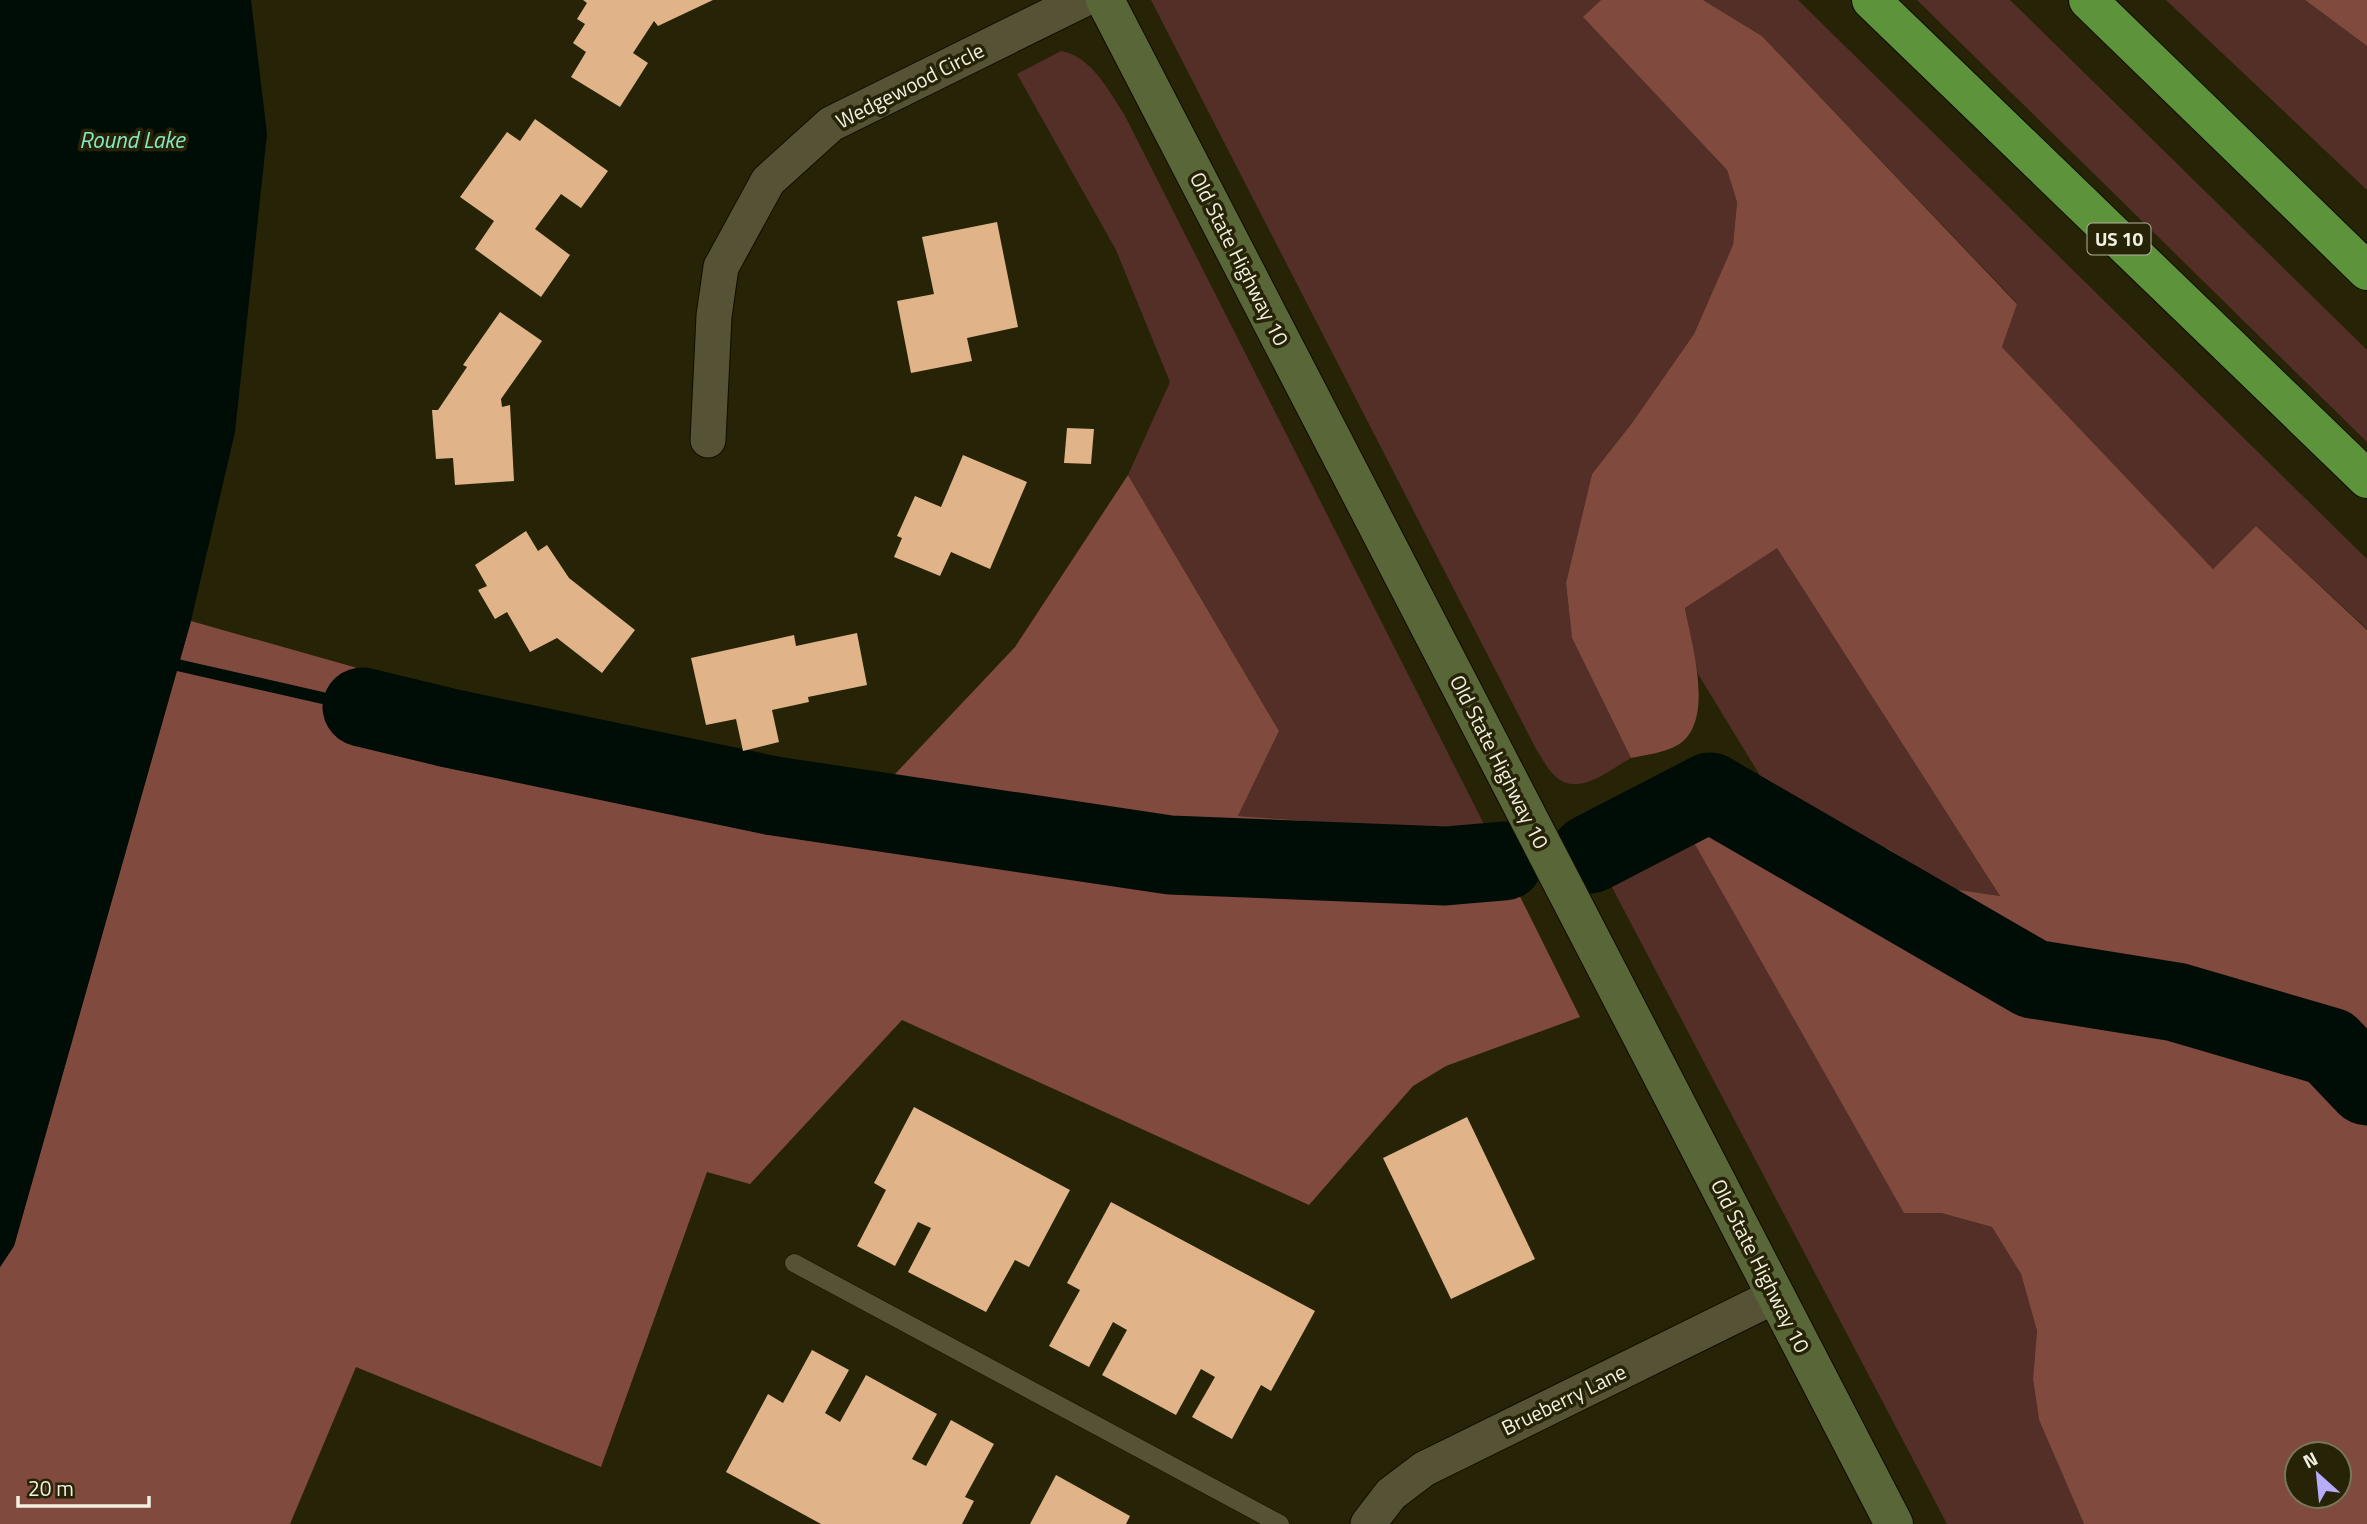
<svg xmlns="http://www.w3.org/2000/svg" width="2367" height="1524" font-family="'Titillium Web',sans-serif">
	<rect width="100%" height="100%" fill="#272307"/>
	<!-- green -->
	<g fill="#542f27">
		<path d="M1151 0H1601L1584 18 1727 170 1737 202 1733 245 1694 334 1632 423 1592 474 1566 583 1572 638 1631 758C1609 770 1579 797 1556 777 1548 770 1542 758 1536 749Z"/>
		<path d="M1703 0H1798L2367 559V629L2256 526 2213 569 2002 347 2017 303 1762 36Z"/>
		<path d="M1917 0H2010L2367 350V442Z"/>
		<path d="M2166 0H2305L2367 46V190Z"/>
		<path d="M1061 51C1091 56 1109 91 1124 114L1489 834 1238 816 1279 731 1128 475 1170 382 1116 250 1017 74Z"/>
		<path d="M1777 547 2000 896 1953 889 1887 848 1815 898 1723 818 1693 839 1904 1212 1941 1213 1992 1227 2021 1274 2037 1331 2033 1379 2039 1420 2084 1524H1947L1585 836C1591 811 1644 790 1668 792 1689 795 1707 805 1723 817L1764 782 1698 674 1685 608Z"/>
	</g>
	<!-- forest -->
	<g fill="#814a3f" fill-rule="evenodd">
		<path d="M1601 0H1703L1762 36 2017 304 2002 347 2213 569 2256 526 2367 630V1524H2084L2039 1420 2033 1379 2037 1331 2021 1274 1992 1227 1941 1213H1904L1692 839 1723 817 1815 898 1887 848 1953 889 2000 896 1777 548 1685 608C1691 643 1718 727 1674 747 1662 753 1645 755 1631 758L1572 638 1566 583 1592 474 1632 423 1694 334 1733 245 1737 202 1727 170 1583 17ZM2297 1454H2339V1496H2297Z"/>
		<path d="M2305 0H2367V46Z"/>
		<path d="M1128 475 1279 731 1238 816 1489 834 1580 1017 1446 1066 1413 1086 1309 1205 902 1020 750 1184 707 1172 601 1467 356 1367 290 1524H0V1267L14 1246 191 621 746 778 879 791 1015 647Z"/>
	</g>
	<!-- water -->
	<path fill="#000c06" d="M0 0H251L267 134 235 432 191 621 14 1246 0 1267Z"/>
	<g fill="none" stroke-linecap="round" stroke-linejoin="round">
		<!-- stream -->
		<path stroke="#000c06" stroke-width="12" d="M164 662 362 707"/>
		<!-- river -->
		<g stroke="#000c06" stroke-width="79">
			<path d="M362 707 449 728 774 796 1170 855 1445 866 1504 861"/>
			<path d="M1590 854 1710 792 2033 979 2176 1002 2330 1047 2367 1086"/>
		</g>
	</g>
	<!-- building -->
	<g fill="#e0b488">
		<path d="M583 0H713L658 26 654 21 633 53 648 63 620 107 571 77 586 52 573 43 585 24 577 19 587 3Z"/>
		<path d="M535 119 608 171 581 208 561 194 535 229 570 255 541 297 475 249 494 221 460 197 507 132 520 141Z"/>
		<path d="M997 222 1018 327 967 338 972 361 911 373 897 301 934 294 922 237Z"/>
		<path d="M500 312 542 341 501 399 502 407 510 405 514 481 455 485 453 458 436 459 432 410H438L467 367 463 365Z"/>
		<path d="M1067 428 1094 429 1091 464 1064 463Z"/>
		<path d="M963 455 1027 482 990 569 951 552 940 576 894 557 902 538 897 536 915 496 941 507Z"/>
		<path d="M526 531 538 551 547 545 569 578 635 630 602 673 557 638 530 652 507 612 495 619 478 590 487 586 475 565Z"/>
		<path d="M857 633 867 685 808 697 809 702 772 710 779 742 743 751 736 719 706 725 691 658 794 635 796 646Z"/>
		<path d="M914 1107 1070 1190 1029 1267 1015 1260 986 1312 908 1272 931 1228 918 1222 895 1266 857 1246 886 1190 874 1183Z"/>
		<path d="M1467 1117 1535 1259 1451 1299 1383 1158Z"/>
		<path d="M1111 1202 1315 1311 1271 1391 1261 1385 1232 1439 1192 1417 1215 1377 1201 1369 1176 1415 1102 1375 1127 1330 1113 1322 1089 1367 1049 1346 1080 1290 1067 1283Z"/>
		<path d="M812 1350 849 1370 825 1413 840 1422 866 1375 937 1414 912 1459 926 1466 951 1420 994 1444 965 1497 974 1501 962 1524H821L726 1472 768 1394 783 1403Z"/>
		<path d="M1056 1475 1130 1516 1126 1524H1030Z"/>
	</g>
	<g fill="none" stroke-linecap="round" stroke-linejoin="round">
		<defs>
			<path id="lane" d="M794 1263 1280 1524"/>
			<g id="street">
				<path d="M708 440 714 316 721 267 768 181 831 124 1082 0"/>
				<path d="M1368 1524 1391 1494 1424 1469 1775 1296"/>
			</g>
			<path id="secondary" d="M1105 0 1894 1524"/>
			<g id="highway">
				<path d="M1871 0 2367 479"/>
				<path d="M2088 0 2367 271"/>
			</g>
		</defs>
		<!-- lane casing -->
		<use href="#lane" stroke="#100c00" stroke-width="19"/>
		<!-- street casing -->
		<use href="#street" stroke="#100c00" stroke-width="37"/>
		<!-- secondary casing -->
		<use href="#secondary" stroke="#100c00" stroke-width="40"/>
		<!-- highway casing -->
		<use href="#highway" stroke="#100c00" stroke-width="40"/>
		<!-- lane -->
		<use href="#lane" stroke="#565236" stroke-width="18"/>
		<!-- street -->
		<use href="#street" stroke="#565236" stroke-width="35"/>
		<!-- secondary -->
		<use href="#secondary" stroke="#586638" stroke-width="38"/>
		<!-- highway -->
		<use href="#highway" stroke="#5d943b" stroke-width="38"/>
	</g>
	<g text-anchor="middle" stroke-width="7" stroke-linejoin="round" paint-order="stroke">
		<!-- shield labels -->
		<rect fill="#272307" stroke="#b5b29f" stroke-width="2" x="2087.5" y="223.5" width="63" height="31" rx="5"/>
		<g font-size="19" font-weight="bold" fill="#f2f0e0">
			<text x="2119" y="246">US 10</text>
		</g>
		<!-- street labels -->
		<g font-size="21" fill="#f2f0e0" stroke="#272307">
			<text transform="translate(910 86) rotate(-27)" y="7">Wedgewood Circle</text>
			<text transform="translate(1239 259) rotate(63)" y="7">Old State Highway 10</text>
			<text transform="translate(1499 762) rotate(63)" y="7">Old State Highway 10</text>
			<text transform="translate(1760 1266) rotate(63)" y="7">Old State Highway 10</text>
			<text transform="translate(1564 1400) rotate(-26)" y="7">Brueberry Lane</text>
		</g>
		<!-- water labels -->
		<g font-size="23" font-style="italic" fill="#85e9c6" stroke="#272307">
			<text x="132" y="148">Round Lake</text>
		</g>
	</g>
	<!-- north arrow -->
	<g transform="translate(2318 1475) rotate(333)"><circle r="33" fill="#272307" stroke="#78755e" stroke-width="2"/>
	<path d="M0-5L12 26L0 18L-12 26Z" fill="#b6acf8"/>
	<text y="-10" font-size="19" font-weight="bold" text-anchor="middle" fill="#f2f0e0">N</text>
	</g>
	<!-- scale -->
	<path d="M18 1496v10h131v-10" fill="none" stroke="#f2f0e0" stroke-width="3.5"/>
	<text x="28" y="1496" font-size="21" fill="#f2f0e0" stroke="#272307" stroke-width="5" paint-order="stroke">20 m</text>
</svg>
